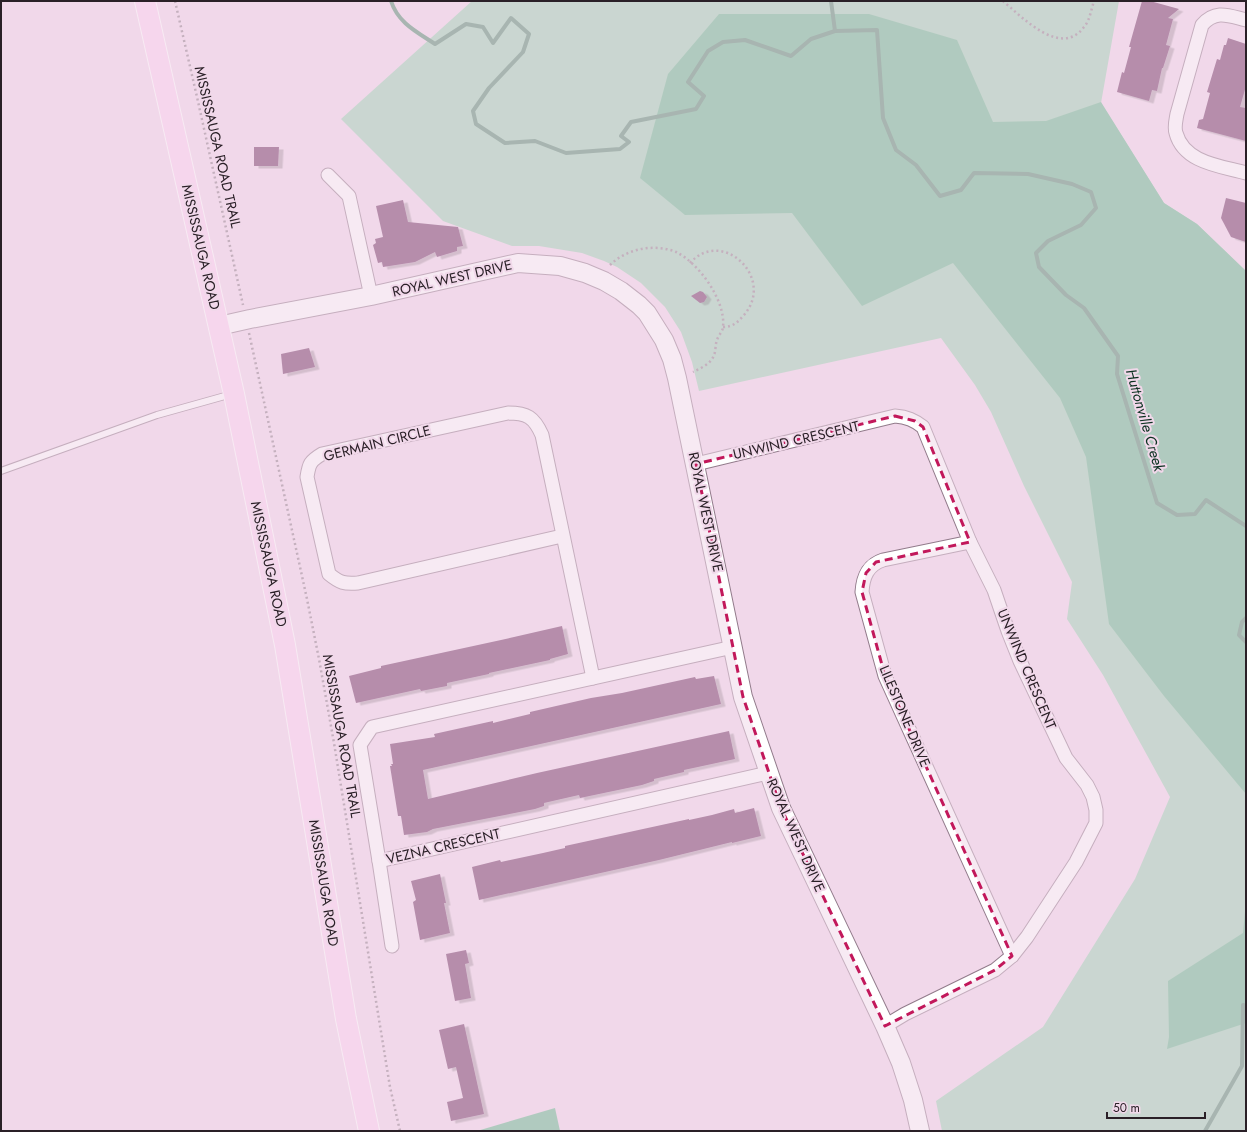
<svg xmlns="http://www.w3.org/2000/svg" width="1247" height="1132" font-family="Jost,sans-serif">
	<defs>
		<filter id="shadow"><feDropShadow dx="4.5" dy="2.5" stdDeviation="0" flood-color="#0004"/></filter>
	</defs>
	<rect width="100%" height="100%" fill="#f1d8ea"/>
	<!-- green -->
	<path fill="#9bd3b3" d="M472 1H1119L1101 103 1164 203 1197 224 1246 271V1131H942L936 1101 1043 1027 1135 879 1170 797 1103 675 1067 619 1072 582 1024 486 991 412 975 385 941 338 699 391 692 362 681 332 665 307 641 283 617 267 604 261 582 253 539 246H512L443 221 341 119Z"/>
	<!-- forest -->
	<g fill="#63b98c">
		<path d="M719 14H869L957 40 993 122 1046 121 1101 102 1164 203 1197 224 1246 271V794L1164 696 1109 624 1086 457 1060 398 953 263 862 306 792 213 685 215 640 178 668 74Z"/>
		<path d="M1246 901V1023L1167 1049 1169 1037 1168 981 1243 933Z"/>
		<path d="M555 1108 560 1131H477Z"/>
	</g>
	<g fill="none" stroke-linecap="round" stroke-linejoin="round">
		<!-- stream -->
		<g stroke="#508a6d" stroke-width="4">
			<path d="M391 1C398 23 417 32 435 44L466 24 483 27 493 43 511 18 529 34 523 52 489 88 473 111 476 124 505 143 535 141 566 153 620 149 629 142 621 136 631 122 696 109 704 96 688 82 708 51 723 42 745 40 791 56 811 39 835 31 877 30 883 118 896 150 916 165 940 196 961 190 974 173 1028 174 1072 184 1091 192 1096 208 1081 225 1048 241 1036 253 1039 267 1066 295 1084 308 1118 356 1117 374 1157 503 1177 515 1195 514 1206 500 1246 526"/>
			<path d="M831 1 835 31"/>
			<path d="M1246 618 1242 622 1239 635 1246 642"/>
			<path d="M1205 1131 1242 1066 1243 1005 1246 1006"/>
		</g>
	</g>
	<!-- building -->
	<g fill="#6f3261" filter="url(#shadow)">
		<path d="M1142 1H1150L1179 9 1168 18 1173 19 1166 45 1170 46 1163 68H1162L1157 91 1152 90 1149 101 1117 92 1122 72 1124 73 1131 47H1129Z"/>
		<path d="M1228 38 1246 44V86L1240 107 1246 108V141L1197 128 1199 120 1203 119 1210 93 1207 92 1217 59 1220 60 1224 45H1226Z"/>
		<path d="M254 147H279L278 166H254Z"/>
		<path d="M1226 198 1246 203V242L1231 237 1221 218Z"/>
		<path d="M403 200 408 222 458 227 463 246 457 247V251L437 257 435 252 415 262 383 267 382 262 378 263 373 245 376 243 375 239 383 237 376 206Z"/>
		<path d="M700 291 703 292 707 297 704 302 700 303 691 296Z"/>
		<path d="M309 348 315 367 283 374 281 354Z"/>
		<path d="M562 626 568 654 550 659V660L489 673V674L447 683V686L421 691 420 689 356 703 349 676 381 668V666L501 640Z"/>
		<path d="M714 676 721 704 423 770 428 799 537 773 729 731 735 759 684 770V772L654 779V781L642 785 580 798 579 795 557 800 544 803V806L535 809 433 829 427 832 404 835 401 816H398L390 766H392L391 764H393L390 744 435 737 434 734 493 721V723L530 714V712L591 698 622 693 695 677 696 679Z"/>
		<path d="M754 808 761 836 732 843V842L659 860 479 900 472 867 500 860 501 862 543 853 565 848V846L689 819V820L712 815 734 809 735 813Z"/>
		<path d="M440 874 446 903H444L450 933 420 940 413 902 416 900 411 881Z"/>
		<path d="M466 950 469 963 465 964 471 998 455 1001 446 954Z"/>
		<path d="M464 1024 484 1114 451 1121 447 1102 463 1098 456 1067 448 1069 439 1030Z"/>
	</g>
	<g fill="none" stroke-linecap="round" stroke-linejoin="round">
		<defs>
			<path id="lane" d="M1 471 157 415 232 394"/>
			<g id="street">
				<path d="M1246 20C1229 16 1216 9 1202 25L1177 114C1176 120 1174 127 1176 133 1184 163 1221 166 1246 173"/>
				<path d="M328 175 349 196 371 296"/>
				<path d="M696 464 895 416C907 417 914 420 923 427L970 542 994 590 1008 631 1020 661 1066 758 1087 785 1093 797 1096 810V823L1076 862 1027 937 1012 956 995 970 905 1014 885 1026"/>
				<path d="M562 536 358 583C344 584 340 583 329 574L307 477C309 464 310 461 322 454L508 413C527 413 534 417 542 435L593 678"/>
				<path d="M970 542 883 560C868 565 863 576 862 592L885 676 1012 956"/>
				<path d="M733 647 372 727 360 745 379 861 768 773"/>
				<path d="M379 861 392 946"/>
			</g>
			<path id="secondary" d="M219 326 250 319 371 296 518 263 560 266 585 273 604 281 621 291 639 305 647 313 664 340 672 359 677 378 743 697 781 808 885 1026 901 1063 913 1100 920 1131"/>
			<path id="primary" d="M145 1 234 394 285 645 346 1019 369 1131"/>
		</defs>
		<!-- lane casing -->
		<use href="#lane" stroke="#927b8b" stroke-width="8"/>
		<!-- street casing -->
		<use href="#street" stroke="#927b8b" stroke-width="15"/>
		<!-- secondary casing -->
		<use href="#secondary" stroke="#927b8b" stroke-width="20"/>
		<!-- primary casing -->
		<use href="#primary" stroke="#fff" stroke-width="22"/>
		<!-- path -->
		<g stroke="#907f8b" stroke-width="2.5" stroke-dasharray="2 3" stroke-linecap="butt">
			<path d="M175 1 197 97 243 305"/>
			<path d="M1003 1C1023 18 1061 58 1084 27 1090 20 1091 10 1094 1"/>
			<path d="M690 263C722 227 776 278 744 315 738 322 733 327 723 327"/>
			<path d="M610 265C626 249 654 243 676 252 699 263 726 301 723 327 723 331 718 336 717 340 715 345 716 351 714 355 711 364 701 368 693 372"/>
			<path d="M249 333 307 599 319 659 334 743 390 1087 400 1131"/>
		</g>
		<!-- lane -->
		<use href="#lane" stroke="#fff" stroke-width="6"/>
		<!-- street -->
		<use href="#street" stroke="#fff" stroke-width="13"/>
		<!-- secondary -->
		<use href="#secondary" stroke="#fff" stroke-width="18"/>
		<!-- primary -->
		<use href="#primary" stroke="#fdd3f1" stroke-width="20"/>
	</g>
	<!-- marked area -->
	<path d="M0 0H1247V1132H0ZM895 416 915 421 923 427 970 542 876 562 866 573 862 592 885 676 1012 956 995 970 885 1026 781 808 743 697 696 464Z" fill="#f1d8ea" fill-opacity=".55" fill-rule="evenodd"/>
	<path fill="none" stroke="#c2185b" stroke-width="3" stroke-dasharray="8 5" stroke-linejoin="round" d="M895 416 915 421 923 427 970 542 876 562 866 573 862 592 885 676 1012 956 995 970 885 1026 781 808 743 697 696 464Z"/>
	<g text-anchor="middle" stroke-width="4" stroke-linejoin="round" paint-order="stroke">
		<!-- street labels -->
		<g font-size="14" fill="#2a2027" stroke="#f1d8ea">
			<text transform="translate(218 147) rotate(77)" y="5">MISSISSAUGA ROAD TRAIL</text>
			<text transform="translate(201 247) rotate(77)" y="5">MISSISSAUGA ROAD</text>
			<text transform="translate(452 278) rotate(-13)" y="5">ROYAL WEST DRIVE</text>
			<text transform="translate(796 440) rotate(-13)" y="5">UNWIND CRESCENT</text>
			<text transform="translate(377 443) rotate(-14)" y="5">GERMAIN CIRCLE</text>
			<text transform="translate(706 512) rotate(78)" y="5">ROYAL WEST DRIVE</text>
			<text transform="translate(269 564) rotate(78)" y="5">MISSISSAUGA ROAD</text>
			<text transform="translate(1027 669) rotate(67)" y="5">UNWIND CRESCENT</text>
			<text transform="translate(905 716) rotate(67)" y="5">LILESTONE DRIVE</text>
			<text transform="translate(342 736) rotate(80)" y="5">MISSISSAUGA ROAD TRAIL</text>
			<text transform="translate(796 835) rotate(66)" y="5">ROYAL WEST DRIVE</text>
			<text transform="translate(443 846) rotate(-13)" y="5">VEZNA CRESCENT</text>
			<text transform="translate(324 883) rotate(81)" y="5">MISSISSAUGA ROAD</text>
		</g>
		<!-- water labels -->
		<g font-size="15" font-style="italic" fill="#0b3120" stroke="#f1d8ea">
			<text transform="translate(1145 420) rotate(74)" y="5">Huttonville Creek</text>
		</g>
	</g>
	<!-- border -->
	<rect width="1247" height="1132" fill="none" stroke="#2a2027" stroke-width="4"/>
	<!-- scale -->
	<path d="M1107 1112v6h98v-6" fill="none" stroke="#2a2027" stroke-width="2"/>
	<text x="1113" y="1112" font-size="12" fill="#2a2027" stroke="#f1d8ea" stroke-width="3" paint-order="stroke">50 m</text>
</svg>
